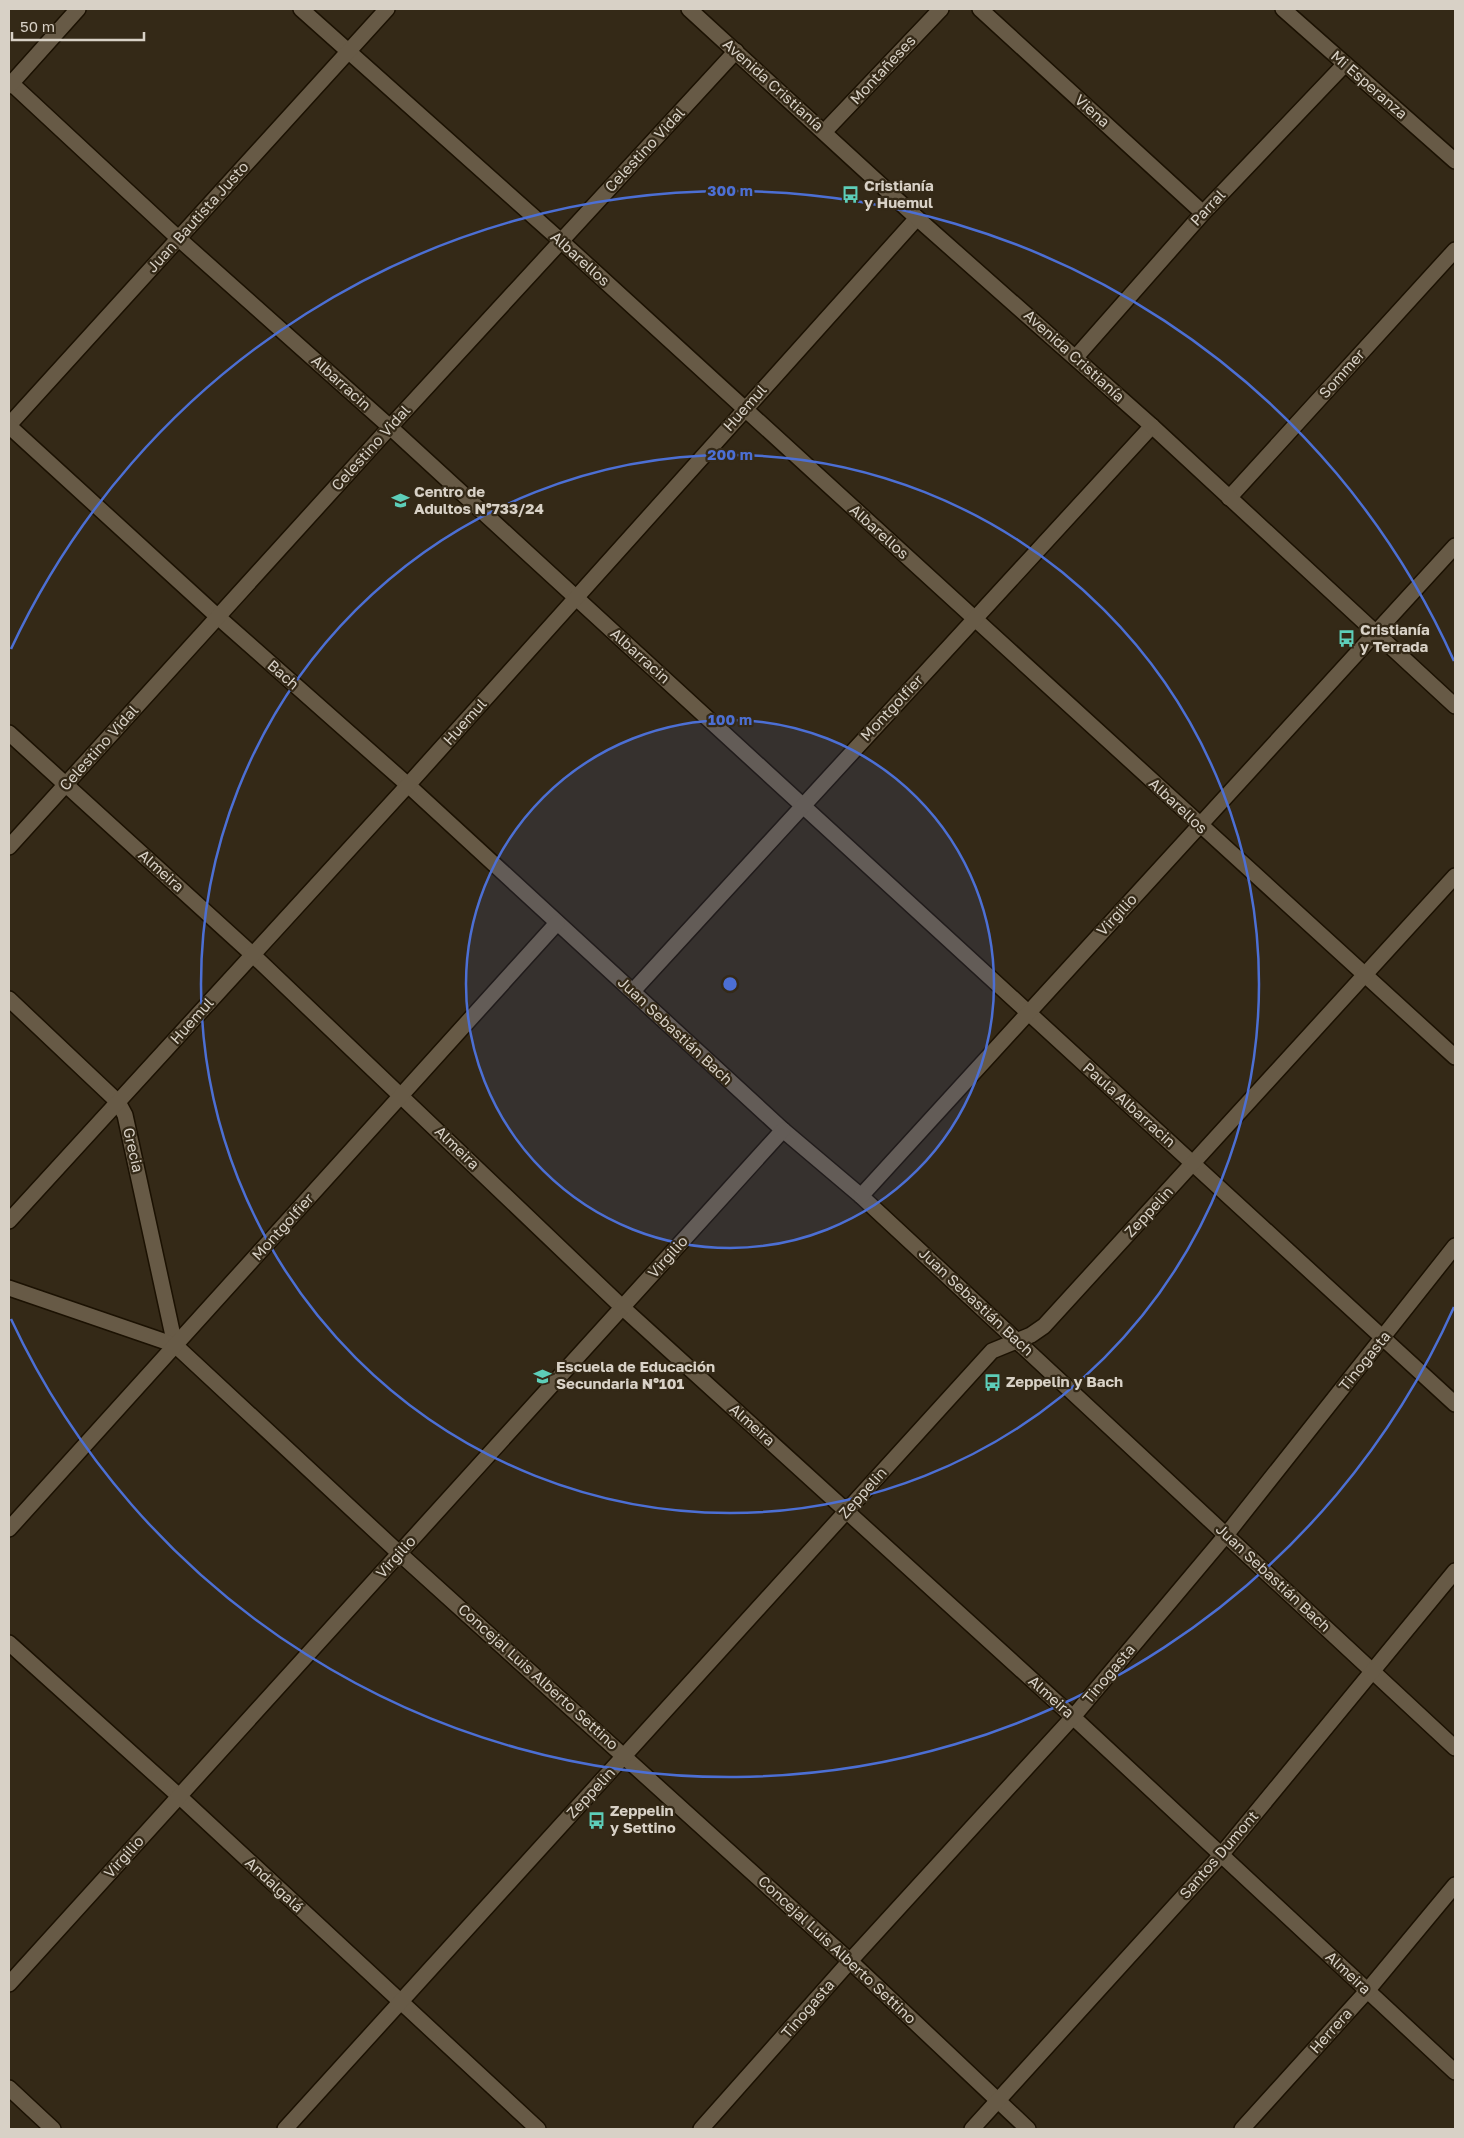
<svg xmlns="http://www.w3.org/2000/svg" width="1464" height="2138" font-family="'Golos Text',sans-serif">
	<rect width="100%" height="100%" fill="#342917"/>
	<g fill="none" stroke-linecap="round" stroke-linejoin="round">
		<defs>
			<g id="street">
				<path d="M301 9 561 241 1455 1057"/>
				<path d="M980 9 1203 213"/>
				<path d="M1283 9 1455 161"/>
				<path d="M11 83 178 238 390 427 1455 1404"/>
				<path d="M9 86 78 9"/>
				<path d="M824 132 941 9"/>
				<path d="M1076 357 1203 213 1345 64"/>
				<path d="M9 425 387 9"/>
				<path d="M9 426 218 617 408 785 783 1130 861 1196 1455 1748"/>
				<path d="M1229 498 1455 250"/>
				<path d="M9 733 252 954 622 1307 1073 1717 1455 2072"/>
				<path d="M9 847 390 427 736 51"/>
				<path d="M633 991 1152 426"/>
				<path d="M9 999 118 1102 125 1115 175 1345"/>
				<path d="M861 1196 1455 546"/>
				<path d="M9 1221 408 785 917 218"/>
				<path d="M9 1288 175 1345 399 1553 850 1961 1028 2129"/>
				<path d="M9 1529 557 923"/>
				<path d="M9 1643 179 1796 538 2129"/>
				<path d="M9 1984 783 1130"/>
				<path d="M285 2129 992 1351 1031 1335 1044 1326 1455 876"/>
				<path d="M701 2129 850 1961 1073 1717 1226 1535 1455 1246"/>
				<path d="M972 2129 1221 1855 1455 1571"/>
				<path d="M1242 2129 1367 1991 1455 1885"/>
			</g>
			<g id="secondary">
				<path d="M689 9 917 218 1152 426 1455 706"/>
				<path d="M9 2088 53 2129"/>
			</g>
		</defs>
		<!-- street casing -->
		<use href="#street" stroke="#1b1102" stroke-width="18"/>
		<!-- secondary casing -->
		<use href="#secondary" stroke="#1b1102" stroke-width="18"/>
		<!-- street -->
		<use href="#street" stroke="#675a46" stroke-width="15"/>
		<!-- secondary -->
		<use href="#secondary" stroke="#675a46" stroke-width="15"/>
	</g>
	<!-- distance rings -->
	<circle cx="730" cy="984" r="264" fill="#4c6fd4" fill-opacity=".12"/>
	<g fill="none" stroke="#4c6fd4" stroke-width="2.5">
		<circle cx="730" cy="984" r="264"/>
		<circle cx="730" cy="984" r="529"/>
		<path d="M1454 1307A793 793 0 0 1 11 1319M11 649A793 793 0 0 1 1454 661"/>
	</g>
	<!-- icons -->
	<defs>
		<symbol id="bus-bare" viewBox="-9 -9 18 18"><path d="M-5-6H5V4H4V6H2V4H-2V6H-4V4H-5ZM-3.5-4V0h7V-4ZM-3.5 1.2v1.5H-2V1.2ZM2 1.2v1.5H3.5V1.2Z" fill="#5dceb9" stroke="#342917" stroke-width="2.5" paint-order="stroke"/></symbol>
		<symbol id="school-bare" viewBox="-9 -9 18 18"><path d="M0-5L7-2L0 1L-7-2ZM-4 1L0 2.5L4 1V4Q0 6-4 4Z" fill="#5dceb9" stroke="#342917" stroke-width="2.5" paint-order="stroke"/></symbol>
	</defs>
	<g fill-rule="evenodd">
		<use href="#bus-bare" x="838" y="182" width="25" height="25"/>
		<use href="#school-bare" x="388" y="488" width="25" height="25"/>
		<use href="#bus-bare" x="1334" y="626" width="25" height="25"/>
		<use href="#school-bare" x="530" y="1364" width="25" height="25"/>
		<use href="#bus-bare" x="980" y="1370" width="25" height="25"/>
		<use href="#bus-bare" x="584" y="1808" width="25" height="25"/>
	</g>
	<g text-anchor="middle" stroke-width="4.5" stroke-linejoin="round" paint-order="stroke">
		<!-- street labels -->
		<g font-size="15" fill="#d8d1c6" stroke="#342917">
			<text transform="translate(883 70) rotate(-47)" y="5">Montañeses</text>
			<text transform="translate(773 85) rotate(42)" y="5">Avenida Cristianía</text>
			<text transform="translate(1369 85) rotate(41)" y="5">Mi Esperanza</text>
			<text transform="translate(1092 111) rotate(42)" y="5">Viena</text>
			<text transform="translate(645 150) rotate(-47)" y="5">Celestino Vidal</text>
			<text transform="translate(1208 208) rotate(-47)" y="5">Parral</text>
			<text transform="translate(198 217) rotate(-48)" y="5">Juan Bautista Justo</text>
			<text transform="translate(580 259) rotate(42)" y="5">Albarellos</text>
			<text transform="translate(1074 356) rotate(42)" y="5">Avenida Cristianía</text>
			<text transform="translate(1342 374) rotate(-48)" y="5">Sommer</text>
			<text transform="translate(341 383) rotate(42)" y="5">Albarracin</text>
			<text transform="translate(745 408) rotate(-48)" y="5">Huemul</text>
			<text transform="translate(371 448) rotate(-48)" y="5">Celestino Vidal</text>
			<text transform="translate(879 532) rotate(42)" y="5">Albarellos</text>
			<text transform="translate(640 656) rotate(42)" y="5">Albarracin</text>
			<text transform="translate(283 675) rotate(41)" y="5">Bach</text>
			<text transform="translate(892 708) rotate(-47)" y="5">Montgolfier</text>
			<text transform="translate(465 722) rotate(-48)" y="5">Huemul</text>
			<text transform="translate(99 748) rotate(-48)" y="5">Celestino Vidal</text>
			<text transform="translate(1178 806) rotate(43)" y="5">Albarellos</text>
			<text transform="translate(161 871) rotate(42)" y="5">Almeira</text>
			<text transform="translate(1117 915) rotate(-47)" y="5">Virgilio</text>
			<text transform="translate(192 1021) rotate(-48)" y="5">Huemul</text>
			<text transform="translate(675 1031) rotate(43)" y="5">Juan Sebastián Bach</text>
			<text transform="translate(1129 1105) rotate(42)" y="5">Paula Albarracin</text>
			<text transform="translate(457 1148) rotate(44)" y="5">Almeira</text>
			<text transform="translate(133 1150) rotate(77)" y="5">Grecia</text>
			<text transform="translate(1149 1212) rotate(-47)" y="5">Zeppelin</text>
			<text transform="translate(283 1227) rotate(-48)" y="5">Montgolfier</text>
			<text transform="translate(668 1257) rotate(-48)" y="5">Virgilio</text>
			<text transform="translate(976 1302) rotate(43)" y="5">Juan Sebastián Bach</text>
			<text transform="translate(1365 1361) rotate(-51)" y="5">Tinogasta</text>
			<text transform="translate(752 1425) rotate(42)" y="5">Almeira</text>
			<text transform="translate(863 1493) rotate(-48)" y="5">Zeppelin</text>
			<text transform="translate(396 1557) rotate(-48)" y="5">Virgilio</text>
			<text transform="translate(1273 1578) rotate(43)" y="5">Juan Sebastián Bach</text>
			<text transform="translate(1109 1674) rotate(-50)" y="5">Tinogasta</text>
			<text transform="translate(538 1677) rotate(42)" y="5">Concejal Luis Alberto Settino</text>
			<text transform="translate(1051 1697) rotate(42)" y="5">Almeira</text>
			<text transform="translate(591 1793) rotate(-47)" y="5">Zeppelin</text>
			<text transform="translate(1219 1855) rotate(-49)" y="5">Santos Dumont</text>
			<text transform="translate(124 1857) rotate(-48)" y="5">Virgilio</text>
			<text transform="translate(274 1885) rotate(43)" y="5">Andalgalá</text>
			<text transform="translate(837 1950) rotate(43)" y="5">Concejal Luis Alberto Settino</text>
			<text transform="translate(1348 1973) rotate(43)" y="5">Almeira</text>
			<text transform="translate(808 2009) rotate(-49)" y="5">Tinogasta</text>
			<text transform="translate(1331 2031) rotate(-48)" y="5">Herrera</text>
		</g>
		<!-- poi labels -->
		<g font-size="15" font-weight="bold" fill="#d8d1c6" stroke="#342917" text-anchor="start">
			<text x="864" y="191">Cristianía<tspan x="864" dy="17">y Huemul</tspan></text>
			<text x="414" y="497">Centro de<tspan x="414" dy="17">Adultos Nº733/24</tspan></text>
			<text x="1360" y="635">Cristianía<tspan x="1360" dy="17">y Terrada</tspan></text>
			<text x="556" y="1372">Escuela de Educación<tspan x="556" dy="17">Secundaria Nº101</tspan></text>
			<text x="1006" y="1387">Zeppelin y Bach</text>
			<text x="610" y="1816">Zeppelin<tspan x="610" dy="17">y Settino</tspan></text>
		</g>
	</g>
	<circle cx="730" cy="984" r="8" fill="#4c6fd4" stroke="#342917" stroke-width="2.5"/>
	<g font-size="15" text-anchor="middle" font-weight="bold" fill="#4c6fd4" stroke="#342917" stroke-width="4.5" stroke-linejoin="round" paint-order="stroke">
		<text x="730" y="196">300 m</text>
		<text x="730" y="460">200 m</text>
		<text x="730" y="725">100 m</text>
	</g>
	<!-- border -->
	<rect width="1464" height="2138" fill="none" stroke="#d8d1c6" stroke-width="20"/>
	<!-- scale -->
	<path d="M12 32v8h132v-8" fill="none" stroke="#d8d1c6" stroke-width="2.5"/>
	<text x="20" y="32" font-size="15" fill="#d8d1c6" stroke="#342917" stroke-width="4" paint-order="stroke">50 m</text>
</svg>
